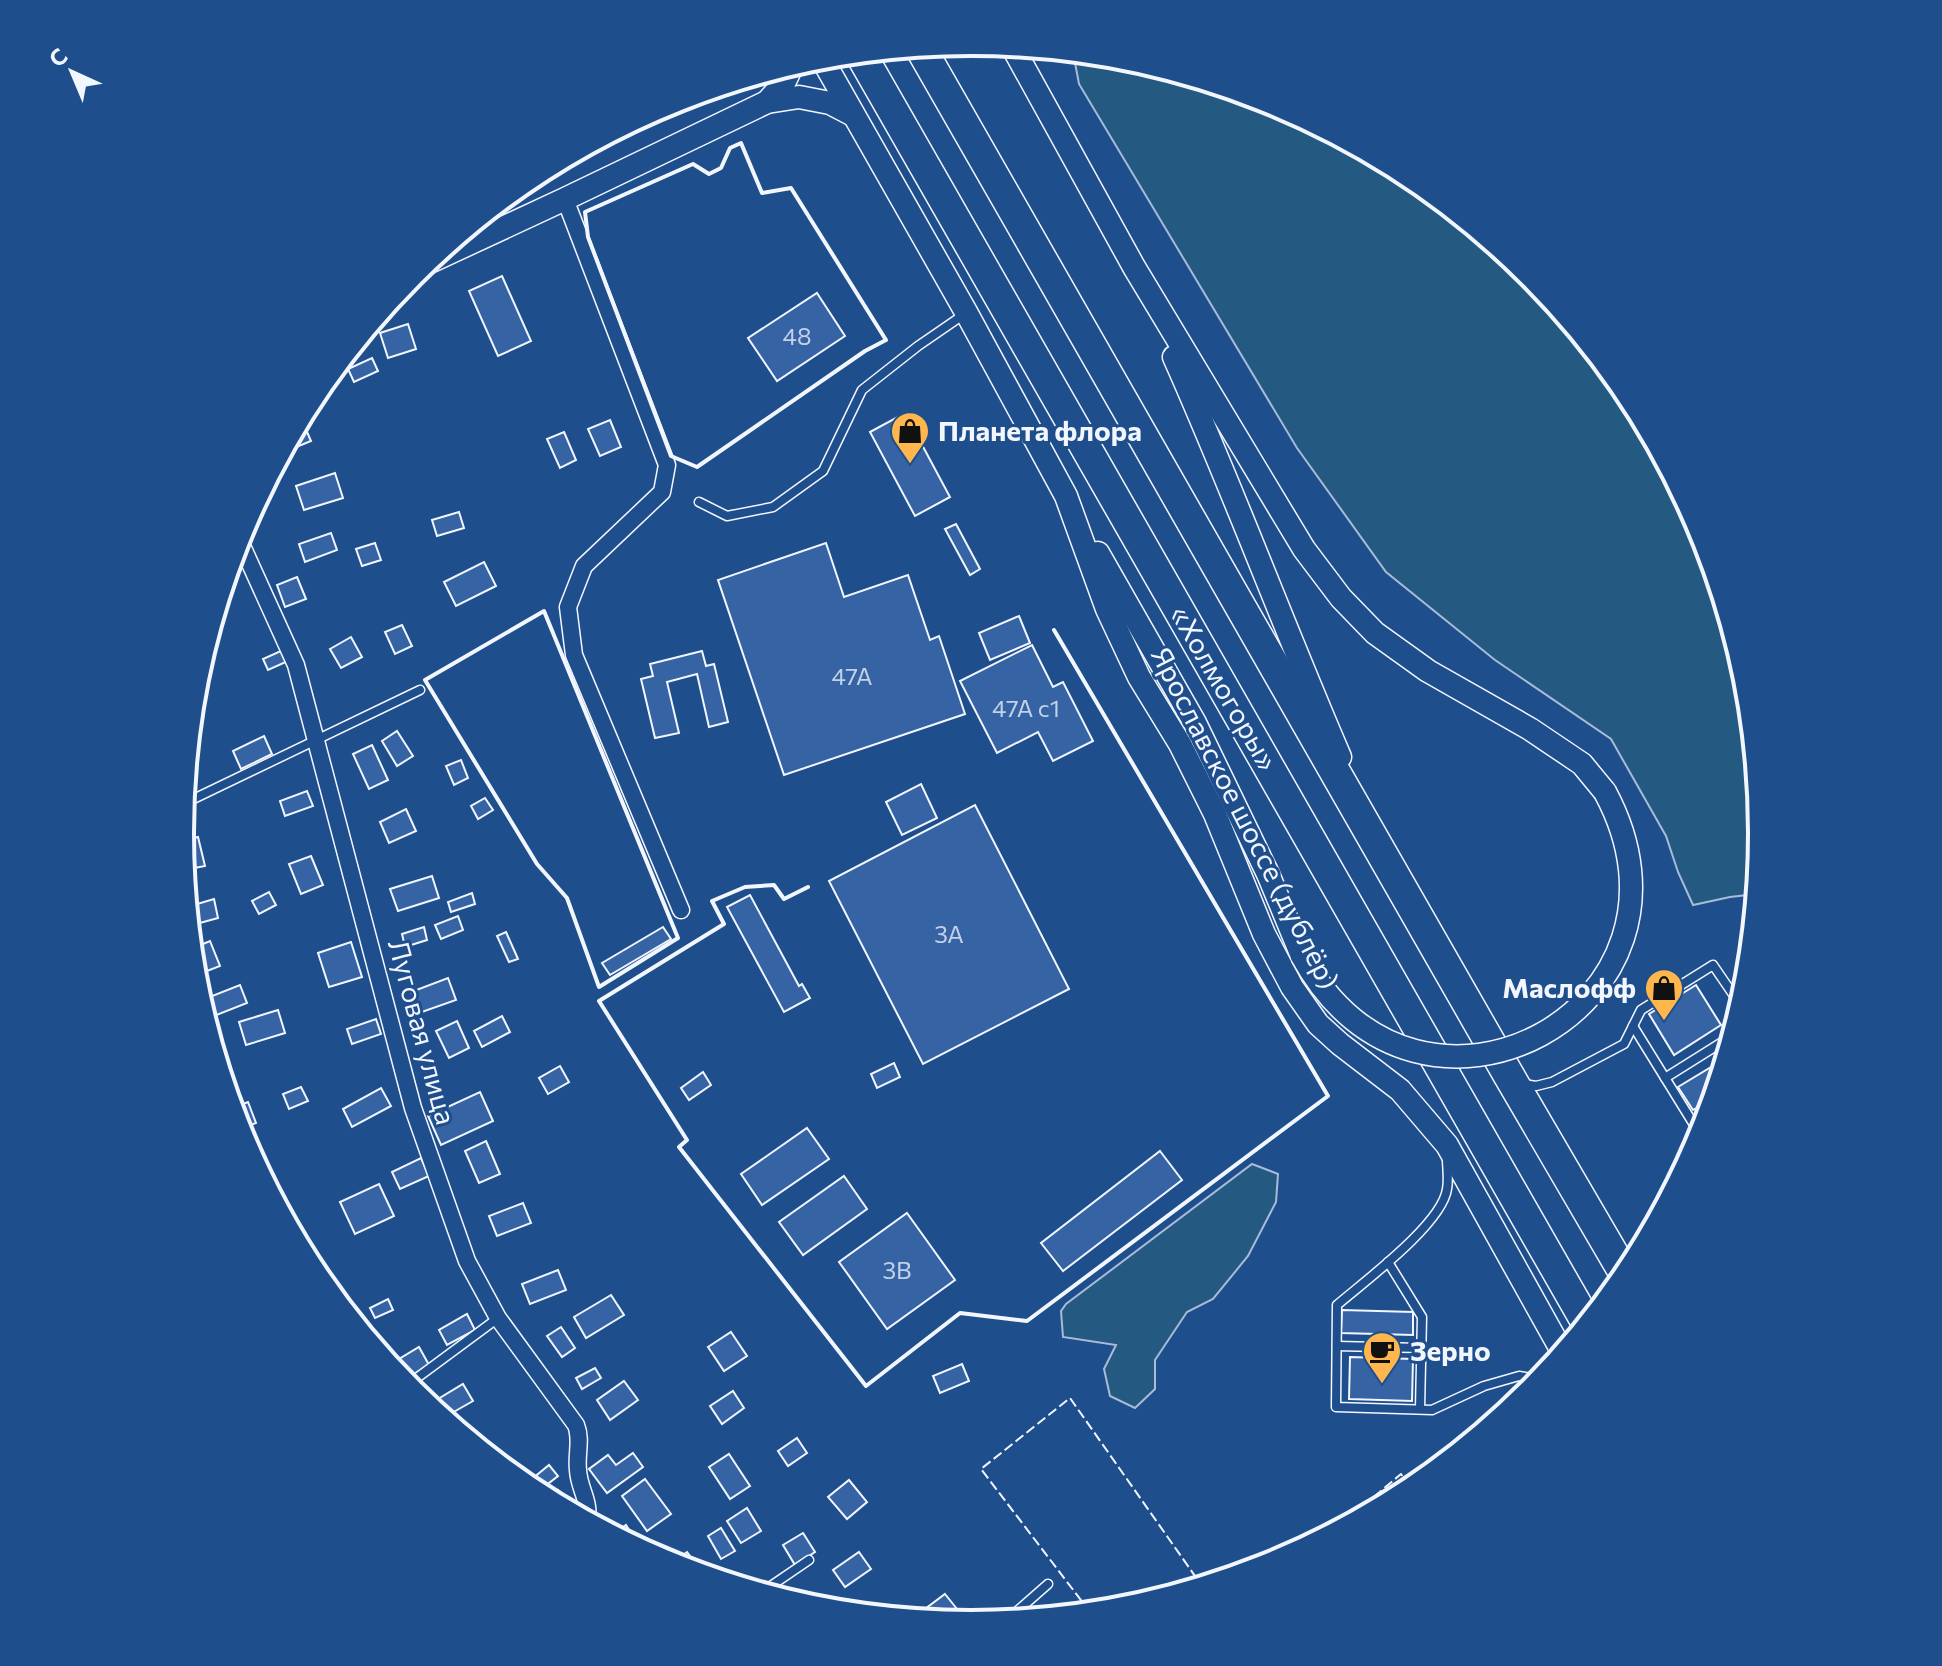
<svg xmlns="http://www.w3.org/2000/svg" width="1942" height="1666" font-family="Commissioner,sans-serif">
	<rect width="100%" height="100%" fill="#1f4e8c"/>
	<!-- green -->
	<g fill="#245a82" stroke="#a8bbd7" stroke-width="2">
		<path d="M1073 52 1126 57 1274 102 1411 176 1531 274 1629 394 1702 531 1747 679 1762 833 1756 894 1730 897 1693 905 1678 872 1666 836 1611 739 1495 660 1386 572 1297 448 1079 84Z"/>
		<path d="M1252 1164 1278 1174 1276 1202 1248 1256 1213 1299 1187 1312 1155 1360V1389L1135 1408 1110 1396 1104 1369 1116 1345 1063 1337 1061 1311 1066 1304Z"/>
	</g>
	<!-- building -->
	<g fill="#3563a3" stroke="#f2f6ff" stroke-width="2">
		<path d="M502 276 531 341 498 356 469 291Z"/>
		<path d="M817 293 845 336 777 381 748 338Z"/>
		<path d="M408 324 416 349 388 358 380 333Z"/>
		<path d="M372 358 378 371 354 382 348 369Z"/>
		<path d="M905 413 950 497 915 516 870 432Z"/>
		<path d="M610 420 621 447 600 456 588 429Z"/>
		<path d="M304 425 311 441 282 453 294 430Z"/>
		<path d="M564 432 576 460 560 468 547 439Z"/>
		<path d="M335 473 343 498 304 510 296 486Z"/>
		<path d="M459 512 464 528 437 536 432 520Z"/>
		<path d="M956 524 980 569 970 575 945 529Z"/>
		<path d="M331 533 337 550 305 562 299 544Z"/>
		<path d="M375 543 381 560 362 566 356 549Z"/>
		<path d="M826 543 844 597 908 575 930 640 939 636 965 714 784 775 718 580Z"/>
		<path d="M484 562 496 586 456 606 444 582Z"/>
		<path d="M297 577 306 599 285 607 277 585Z"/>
		<path d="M1019 616 1030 643 990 660 979 633Z"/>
		<path d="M402 625 412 646 395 654 385 632Z"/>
		<path d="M351 637 362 657 341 668 330 649Z"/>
		<path d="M1032 645 1053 687 1063 682 1093 741 1053 761 1038 732 997 753 960 681Z"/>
		<path d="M283 650 288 661 268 670 263 659Z"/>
		<path d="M702 651 706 666 714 664 728 722 709 727 697 674 667 682 679 733 655 738 641 679 653 676 650 664Z"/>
		<path d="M397 731 413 756 397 766 382 741Z"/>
		<path d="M264 736 272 754 241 769 233 751Z"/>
		<path d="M372 745 388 780 369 789 353 754Z"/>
		<path d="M461 760 468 778 454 785 446 766Z"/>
		<path d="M921 784 937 818 902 835 886 802Z"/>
		<path d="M307 791 313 806 285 816 280 801Z"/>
		<path d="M485 798 493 810 478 819 471 806Z"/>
		<path d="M975 805 1069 989 923 1064 829 881Z"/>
		<path d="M406 809 416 831 389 843 380 822Z"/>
		<path d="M198 837 205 866 184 870 181 841Z"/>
		<path d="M311 856 323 885 301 894 289 864Z"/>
		<path d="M432 876 439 898 398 911 390 889Z"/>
		<path d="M269 892 276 905 259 914 252 901Z"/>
		<path d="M472 893 475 904 451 912 448 902Z"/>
		<path d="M750 895 799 986 802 984 810 998 784 1012 727 907Z"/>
		<path d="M214 899 218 918 189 926 187 907Z"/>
		<path d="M458 916 463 930 441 939 435 925Z"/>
		<path d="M424 927 427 940 405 947 402 934Z"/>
		<path d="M663 927 671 939 610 975 602 963Z"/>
		<path d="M506 932 518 959 509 962 497 936Z"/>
		<path d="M210 941 220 966 194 976 191 949Z"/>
		<path d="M351 942 362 977 329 987 318 953Z"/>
		<path d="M448 978 456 1000 419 1013 411 992Z"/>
		<path d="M240 985 247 1003 214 1016 207 998Z"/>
		<path d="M1696 985 1721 1025 1674 1055 1649 1014Z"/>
		<path d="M278 1010 285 1033 246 1045 239 1022Z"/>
		<path d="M502 1016 510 1032 482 1047 474 1031Z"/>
		<path d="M376 1019 381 1034 352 1044 347 1029Z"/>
		<path d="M457 1021 469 1048 449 1058 436 1031Z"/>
		<path d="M1726 1058 1713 1098 1693 1110 1678 1087Z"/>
		<path d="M894 1063 900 1077 877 1088 871 1074Z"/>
		<path d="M560 1066 569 1082 548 1094 539 1078Z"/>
		<path d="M703 1072 711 1085 689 1100 681 1088Z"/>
		<path d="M301 1087 308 1101 289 1109 283 1094Z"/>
		<path d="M381 1088 391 1106 352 1127 343 1109Z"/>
		<path d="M480 1092 493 1121 441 1145 428 1116Z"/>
		<path d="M248 1102 256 1123 238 1130 232 1108Z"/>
		<path d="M807 1128 829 1159 762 1205 741 1174Z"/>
		<path d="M486 1141 500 1174 479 1183 465 1151Z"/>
		<path d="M1160 1151 1182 1180 1063 1271 1041 1243Z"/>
		<path d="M421 1158 429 1176 400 1189 392 1172Z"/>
		<path d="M844 1176 867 1209 803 1255 779 1222Z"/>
		<path d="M379 1184 394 1216 355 1234 340 1202Z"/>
		<path d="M523 1203 531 1223 497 1236 489 1216Z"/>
		<path d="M291 1208 299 1228 291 1231 281 1212Z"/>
		<path d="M907 1213 955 1280 887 1329 839 1262Z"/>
		<path d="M558 1270 566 1290 530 1304 522 1284Z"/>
		<path d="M611 1295 624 1315 586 1338 574 1317Z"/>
		<path d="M388 1299 393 1310 375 1318 370 1308Z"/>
		<path d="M1342 1310 1413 1312V1335L1341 1333Z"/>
		<path d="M467 1314 475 1330 447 1345 439 1330Z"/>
		<path d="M561 1327 575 1348 562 1357 547 1336Z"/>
		<path d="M731 1332 747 1356 724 1371 708 1347Z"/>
		<path d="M419 1347 429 1365 402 1381 389 1365Z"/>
		<path d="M1350 1357 1413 1359 1412 1401 1349 1399Z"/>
		<path d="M962 1364 969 1381 940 1393 933 1376Z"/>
		<path d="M595 1368 601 1378 582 1389 576 1378Z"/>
		<path d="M624 1381 638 1400 610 1420 597 1400Z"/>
		<path d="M463 1384 473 1401 443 1418 433 1402Z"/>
		<path d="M733 1391 744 1408 722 1424 710 1406Z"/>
		<path d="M797 1438 807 1453 788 1466 778 1451Z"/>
		<path d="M633 1453 643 1467 607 1493 589 1469 608 1455 616 1465Z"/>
		<path d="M729 1454 750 1486 730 1499 709 1467Z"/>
		<path d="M549 1465 558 1476 540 1490 532 1479Z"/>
		<path d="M645 1479 671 1514 647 1531 622 1496Z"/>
		<path d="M849 1480 867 1502 847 1519 828 1497Z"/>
		<path d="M558 1490 572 1512 545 1498Z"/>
		<path d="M747 1508 761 1531 741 1543 727 1521Z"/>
		<path d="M626 1525 636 1541 631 1544 613 1534Z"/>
		<path d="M721 1528 735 1551 721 1559 708 1536Z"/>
		<path d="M803 1533 815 1552 795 1565 783 1545Z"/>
		<path d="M687 1552 700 1569 695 1572 670 1564Z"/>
		<path d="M859 1552 871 1569 845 1587 833 1570Z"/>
		<path d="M945 1594 957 1609 942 1621 913 1618Z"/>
	</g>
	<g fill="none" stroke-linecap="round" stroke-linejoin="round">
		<defs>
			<g id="lane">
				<path d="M699 502 727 516 773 507 823 471 862 390 918 346 966 313"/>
				<path d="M183 804 420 690"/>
				<path d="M1633 1026 1701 1136"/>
				<path d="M1665 1078 1732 1036"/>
				<path d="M1524 1084 1536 1086 1552 1082 1624 1044 1641 1010 1713 965 1741 1006"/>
				<path d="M1447 1158C1447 1168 1449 1180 1447 1189 1442 1224 1365 1281 1337 1305L1336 1407 1432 1410 1484 1386 1519 1376 1541 1379"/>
				<path d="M1388 1262 1422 1317 1420 1409"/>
				<path d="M1337 1346 1421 1348"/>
				<path d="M406 1386 498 1318"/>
				<path d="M762 1592 809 1560"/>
				<path d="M1006 1621 1048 1584"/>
			</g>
			<g id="street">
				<path d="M565 199 667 465 662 492 584 566 568 607 574 655 681 910"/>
				<path d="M238 537 296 665 413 1108 467 1261 498 1318 576 1425C582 1440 576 1454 578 1470 579 1489 590 1500 587 1520"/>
			</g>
			<g id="secondary">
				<path d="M1012 46 1134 267 1304 549 1341 598 1375 633 1428 671 1530 729 1582 764 1605 792"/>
				<path d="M821 57 966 312 1066 496 1107 609 1139 677 1180 744 1215 814 1264 934 1292 987 1318 1024 1340 1044 1400 1090 1447 1145 1563 1353"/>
				<path d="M767 102 784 83 793 64"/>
				<path d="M421 266 565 199 767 102 799 97 830 103 853 115"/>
				<path d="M1174 357C1233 489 1283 625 1340 757"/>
				<path d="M1098 553 1195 723 1268 874 1302 956"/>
			</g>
			<g id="highway">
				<path d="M920 47 1508 1074 1626 1276"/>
				<path d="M860 53 1587 1323"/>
			</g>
		</defs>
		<!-- lane casing -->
		<use href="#lane" stroke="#f2f6ff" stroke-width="11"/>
		<!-- street casing -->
		<use href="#street" stroke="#f2f6ff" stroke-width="19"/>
		<!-- secondary casing -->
		<use href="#secondary" stroke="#f2f6ff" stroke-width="25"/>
		<!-- highway casing -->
		<use href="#highway" stroke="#f2f6ff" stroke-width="33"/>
		<!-- lane -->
		<use href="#lane" stroke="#1f4e8c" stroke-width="8"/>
		<!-- street -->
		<use href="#street" stroke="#1f4e8c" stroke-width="16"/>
		<!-- secondary -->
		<use href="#secondary" stroke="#1f4e8c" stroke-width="22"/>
		<!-- highway -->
		<use href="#highway" stroke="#1f4e8c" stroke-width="30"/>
		<defs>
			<path id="secondary-bridge" d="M1302 956C1418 1170 1721 1007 1605 792"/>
		</defs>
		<!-- secondary-bridge casing -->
		<use href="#secondary-bridge" stroke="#f2f6ff" stroke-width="25" stroke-linecap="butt"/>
		<!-- secondary-bridge -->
		<use href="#secondary-bridge" stroke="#1f4e8c" stroke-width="22"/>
		<!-- fence -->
		<g stroke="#f2f6ff" stroke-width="2" stroke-dasharray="10 4" stroke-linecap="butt">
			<path d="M1331 1533 1401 1474 1411 1490"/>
			<path d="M1090 1612 981 1469 1070 1398 1202 1586"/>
		</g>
		<!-- wall -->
		<g stroke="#f2f6ff" stroke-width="4">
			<path d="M741 143 762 193 791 188 886 340 865 351 697 467 671 456 588 237 585 212 693 164 709 174 721 168 730 148Z"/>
			<path d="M544 611 678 938 599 987 567 898 537 864 425 680Z"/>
			<path d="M808 887 784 899 774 885 745 887 712 901 724 924 599 1001 687 1140 679 1147 866 1386 960 1313 1027 1321 1328 1096 1054 630"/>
		</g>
	</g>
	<!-- icons -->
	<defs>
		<symbol id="shop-pin" viewBox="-11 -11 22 30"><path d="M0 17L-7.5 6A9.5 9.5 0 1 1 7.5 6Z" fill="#ffb74d" stroke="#1f4e8c"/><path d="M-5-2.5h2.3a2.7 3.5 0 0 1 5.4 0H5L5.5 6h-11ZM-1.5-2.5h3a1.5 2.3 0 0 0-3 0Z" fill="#111"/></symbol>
		<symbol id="cafe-pin" viewBox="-11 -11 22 30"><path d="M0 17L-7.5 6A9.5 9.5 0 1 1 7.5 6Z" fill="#ffb74d" stroke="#1f4e8c"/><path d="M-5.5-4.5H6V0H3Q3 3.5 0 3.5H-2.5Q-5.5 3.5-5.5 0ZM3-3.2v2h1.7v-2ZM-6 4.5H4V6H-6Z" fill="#111"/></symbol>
	</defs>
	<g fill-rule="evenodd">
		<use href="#shop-pin" x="888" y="409" width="44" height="60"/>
		<use href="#shop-pin" x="1642" y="966" width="44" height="60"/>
		<use href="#cafe-pin" x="1360" y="1329" width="44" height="60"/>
	</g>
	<g text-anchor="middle" stroke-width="6" stroke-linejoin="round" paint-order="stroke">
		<!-- number labels -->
		<g font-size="24" fill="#c3d1e8">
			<text x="797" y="345">48</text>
			<text x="852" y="685">47А</text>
			<text x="1026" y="717">47А с1</text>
			<text x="949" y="943">3А</text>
			<text x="897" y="1279">3В</text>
		</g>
		<!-- poi labels -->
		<g font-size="28" font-weight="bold" fill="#f2f6ff" stroke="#1f4e8c" text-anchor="start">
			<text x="938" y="441">Планета флора</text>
			<text x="1636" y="998" text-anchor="end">Маслофф</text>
			<text x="1410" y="1361">Зерно</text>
		</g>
		<!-- street labels -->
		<g font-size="28" fill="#f2f6ff" stroke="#1f4e8c">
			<text transform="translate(1224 688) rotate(60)" y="10">«Холмогоры»</text>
			<text transform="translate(1245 818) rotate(63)" y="10">Ярославское шоссе (дублёр)</text>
			<text transform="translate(422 1032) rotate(75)" y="10">Луговая улица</text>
		</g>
	</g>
	<!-- crop -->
	<path d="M0 0H1942V1666H0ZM194 833a777 777 0 1 1 1554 0a777 777 0 1 1-1554 0Z" fill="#1f4e8c" fill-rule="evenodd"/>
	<path fill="none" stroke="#f2f6ff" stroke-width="4" d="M194 833a777 777 0 1 1 1554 0a777 777 0 1 1-1554 0Z"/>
	<!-- north arrow -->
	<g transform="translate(72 72) rotate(316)" stroke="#1f4e8c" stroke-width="6" paint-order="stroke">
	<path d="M0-6L14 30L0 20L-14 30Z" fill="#f2f6ff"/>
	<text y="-12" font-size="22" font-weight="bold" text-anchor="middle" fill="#f2f6ff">С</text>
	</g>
</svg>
